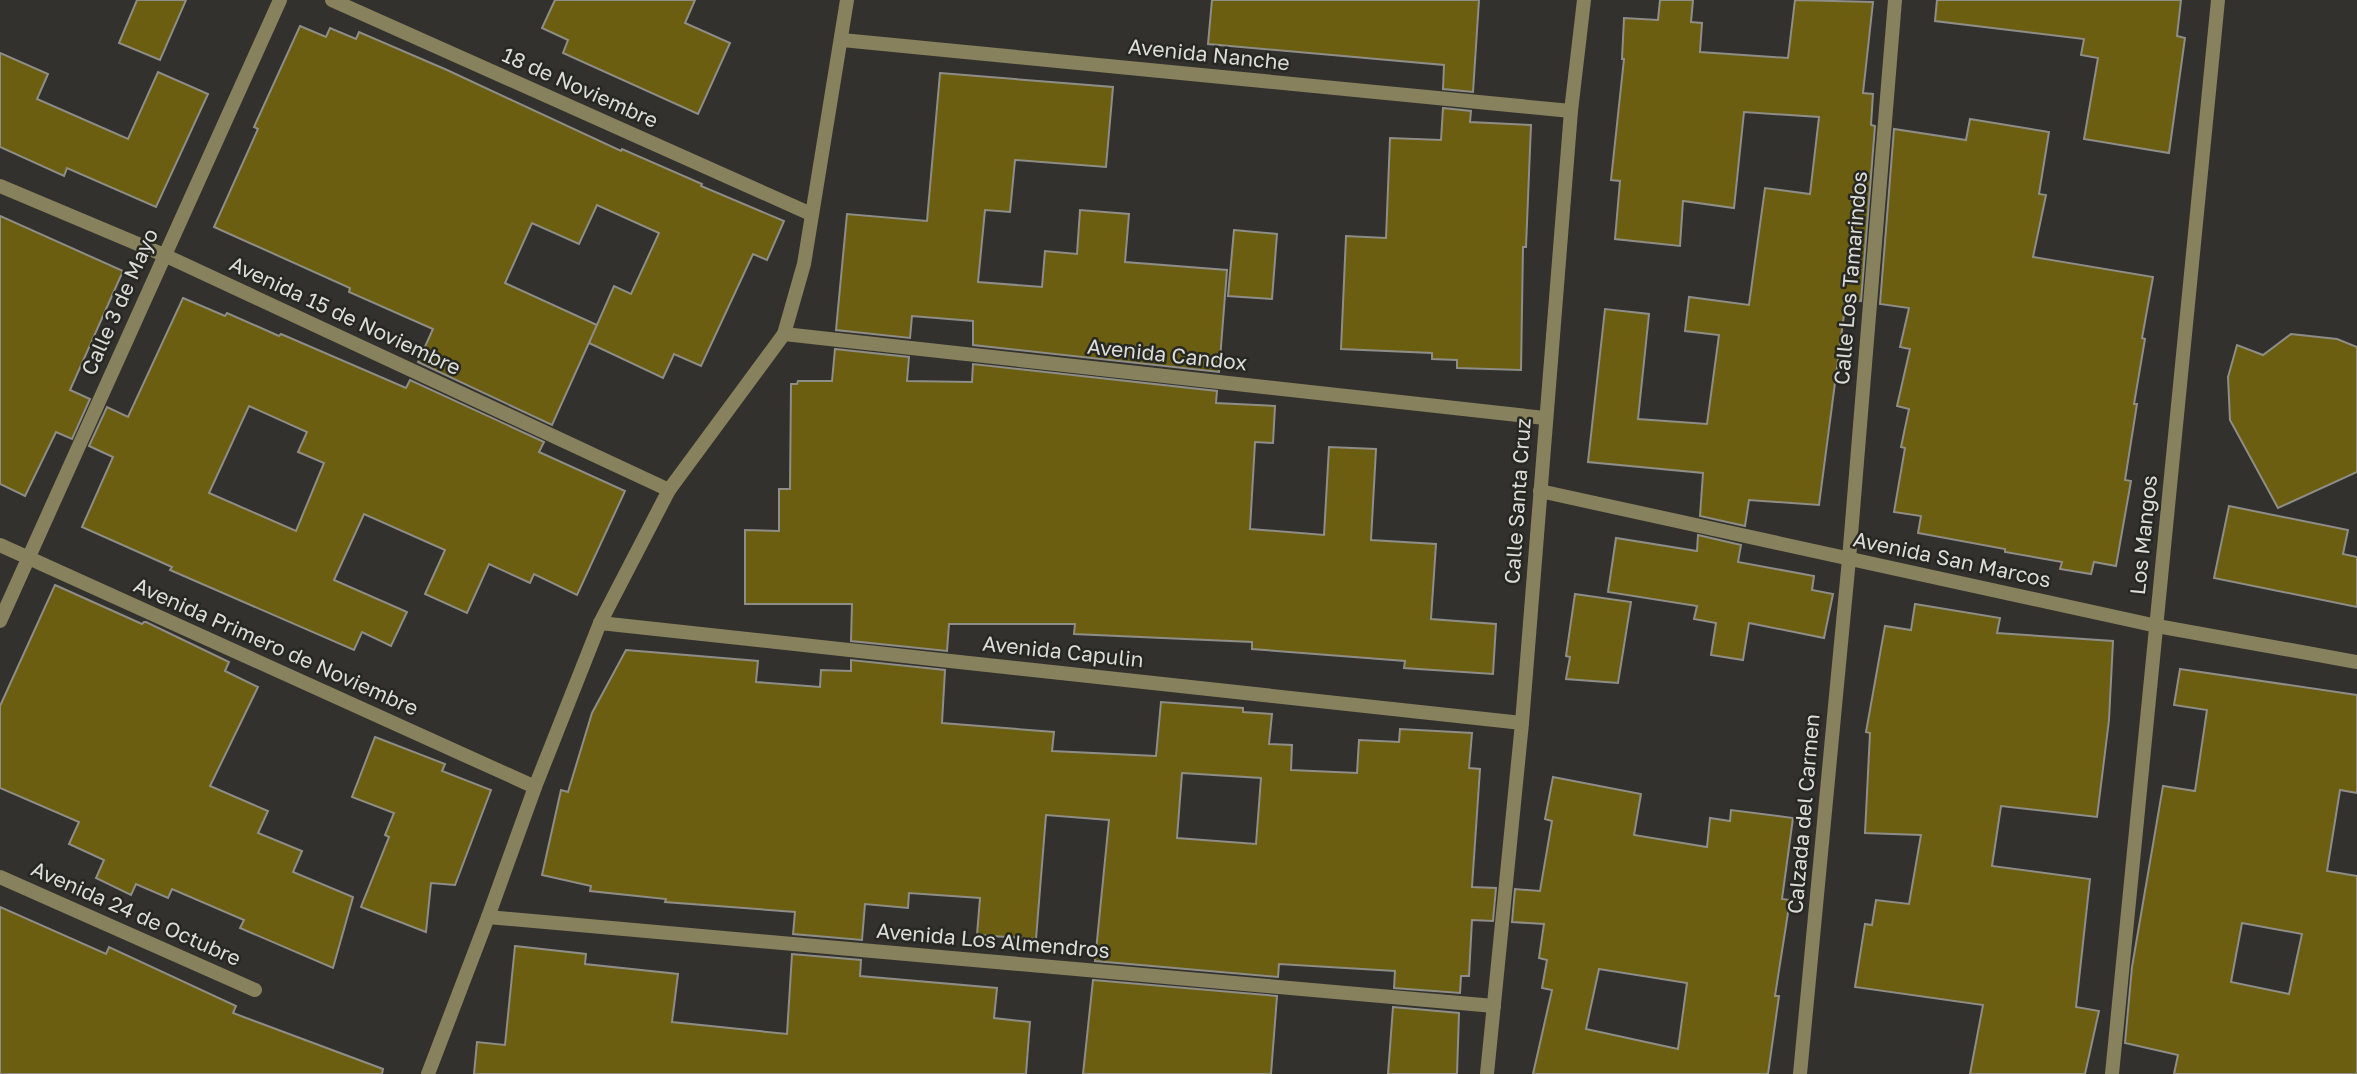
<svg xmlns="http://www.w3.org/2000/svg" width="2357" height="1074" font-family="'Golos Text',sans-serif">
	<rect width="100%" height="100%" fill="#32312d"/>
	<!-- building -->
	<g fill="#6b5e10" stroke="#8e8d88" stroke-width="2" fill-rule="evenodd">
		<path d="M137 0H186L160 60 119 43Z"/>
		<path d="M555 0H695L685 23 730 43 698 114 563 53 568 40 542 28Z"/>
		<path d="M1212 0H1479L1473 92 1443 89 1444 65 1208 44Z"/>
		<path d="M1660 0H1693L1691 22 1702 23 1700 52 1788 58 1795 0 1873 2 1863 93 1873 94 1871 125 1875 126 1861 301 1846 299 1819 505 1749 500 1745 526 1700 516 1703 473 1588 462 1605 309 1649 314 1638 419 1707 424 1719 335 1685 331 1689 297 1749 305 1765 188 1810 194 1819 117 1744 112 1734 208 1683 201 1680 246 1615 239 1620 181 1611 180 1624 59H1622L1624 18 1658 20Z"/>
		<path d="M1937 0H2181L2177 36 2185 38 2169 153 2084 139 2098 58 2081 55 2084 39 1935 21Z"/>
		<path d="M300 26 326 37 330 28 356 39 359 32 447 70 621 151 622 149 702 184 701 186 784 221 767 260 753 254 701 366 674 354 663 378 589 343 614 286 631 294 659 233 597 205 579 244 532 223 505 283 597 325 552 425 418 362 433 329 349 292 350 288 214 227 258 129 254 127Z"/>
		<path d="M0 53 48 74 37 99 128 139 158 72 208 94 156 207 67 168 64 176 0 147Z"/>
		<path d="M940 73 1113 87 1106 167 1015 160 1010 212 985 210 978 282 1042 287 1045 251 1077 254 1080 210 1129 214 1125 262 1227 270 1219 372 973 345V321L912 316 910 338 836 330 847 214 927 221Z"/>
		<path d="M1443 108 1471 111 1470 122 1531 125 1526 247H1523L1521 370 1457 368V360L1432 359V353L1341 349 1346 236 1386 238 1390 138 1441 140Z"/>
		<path d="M1970 119 2049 132 2039 194 2046 195 2033 257 2153 277 2142 338 2145 339 2134 404H2137L2125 480 2131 481 2116 566 2094 562 2091 574 2060 569 2062 562 2005 552V549L1918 533 1921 516 1894 512 1905 448 1901 447 1909 409 1897 406 1910 349 1900 347 1909 308 1880 304 1894 129 1966 140Z"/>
		<path d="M0 216 123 271 70 390 90 399 72 439 56 432 25 496 0 484Z"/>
		<path d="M1234 230 1277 234 1272 299 1228 296Z"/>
		<path d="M183 298 225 316 227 313 279 336 281 334 406 388 410 380 544 442 539 452 625 491 577 595 534 574 530 583 489 564 467 613 425 594 445 550 364 514 334 580 407 612 391 646 362 632 354 650 170 570 172 567 82 527 113 457 89 446 107 407 128 417ZM249 406 307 432 298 452 324 463 296 531 209 493Z"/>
		<path d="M2291 334 2337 339 2357 347V472L2278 508 2230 420 2228 377 2237 345 2263 355Z"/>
		<path d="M835 349 909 357 907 381 972 382 973 364 1217 391 1216 403 1275 406 1273 443 1255 442 1250 529 1324 535 1329 447 1376 449 1371 540 1436 544 1431 619 1496 624 1493 674 1404 668 1405 661 1252 649V642L1074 634 1075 624H949L947 651 851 641 852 604H745V530L779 531V489H790L791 384H797L798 381H832Z"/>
		<path d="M2229 506 2348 530 2343 554 2357 557V607L2214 578Z"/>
		<path d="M1698 535 1741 545 1738 562 1814 576 1812 590 1833 594 1824 638 1749 623 1743 660 1711 655 1716 623 1694 619 1697 606 1608 592 1616 538 1697 551Z"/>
		<path d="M55 585 142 624 144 622H146L229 662 225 671 258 687 210 786 268 811 258 833 302 851 293 872 353 897 333 968 240 928 244 920 172 889 168 898 136 884 131 895 96 878 104 860 69 844 79 822 0 788V706Z"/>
		<path d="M1575 594 1631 602 1618 683 1566 679 1570 657 1566 656Z"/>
		<path d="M1915 604 2000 618 1997 633 2113 641 2109 720 2097 817 2001 806 1992 866 2090 879 2076 1007 2099 1011 2085 1074H1970L1983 1005 1855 987 1865 924 1872 925 1876 900 1909 904 1921 835 1865 833 1870 733 1866 732 1885 626 1911 630Z"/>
		<path d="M626 650 758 661 756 682 820 687 821 670 851 671V660L945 670 942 723 1054 732 1052 751 1156 756 1161 702 1243 708V712L1272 714 1269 744 1292 745 1291 770 1357 773 1359 740 1399 742 1400 729 1472 733 1469 768 1480 769 1472 887 1496 888 1493 921 1472 920 1469 976H1461L1460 993 1394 988 1395 971 1279 964 1278 977 1095 961 1109 820 1046 815 1036 939 977 935 980 898 909 893 908 908 865 904 862 940 793 934 795 912 665 902 666 899 590 891 591 886 542 875 561 790 568 792 592 713ZM1182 773 1261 778 1256 844 1177 838Z"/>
		<path d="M2180 669 2357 695V793L2340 790 2327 871 2357 876V1074H2174L2178 1055 2125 1043 2132 967 2163 786 2195 791 2207 710 2174 705ZM2242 923 2302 934 2289 994 2231 982Z"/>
		<path d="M375 737 445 764 442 771 491 790 455 885 431 883 426 932 361 907 389 837 385 835 394 813 352 797Z"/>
		<path d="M1553 777 1641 794 1634 835 1707 847 1710 818 1730 821 1731 810 1793 818 1782 899 1790 900 1775 996H1779L1768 1074H1533L1552 990 1542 988 1547 960 1539 958 1544 924 1512 922 1515 889 1540 891 1552 821 1545 819ZM1599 969 1687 983 1678 1049 1586 1029Z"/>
		<path d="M0 907 106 954 109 947 236 1006 233 1013 383 1069 382 1074H0Z"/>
		<path d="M515 946 586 954 585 964 678 974 672 1022 787 1034 792 954 861 960 860 976 997 988 994 1018 1030 1022 1026 1074H474L477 1042 505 1045Z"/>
		<path d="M1093 980 1277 996 1271 1074H1083Z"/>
		<path d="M1393 1007 1459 1013 1457 1074H1388Z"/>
	</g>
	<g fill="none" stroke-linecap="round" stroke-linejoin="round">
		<!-- minor -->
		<g stroke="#88815d" stroke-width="14">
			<path d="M332 0 811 214"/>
			<path d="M842 40 1571 111"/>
			<path d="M0 186 164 255 669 490"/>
			<path d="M784 334 1545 418"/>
			<path d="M1540 491 2157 626 2357 662"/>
			<path d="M0 545 535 787"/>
			<path d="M0 621 280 0"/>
			<path d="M600 623 1522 723"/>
			<path d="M0 877 255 990"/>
			<path d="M488 917 1494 1006"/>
			<path d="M428 1074 488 917 535 787 600 623 669 490 784 334 804 264 847 0"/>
			<path d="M1800 1074 1849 559 1895 0"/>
			<path d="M2112 1074 2218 0"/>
		</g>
		<!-- tertiary -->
		<path stroke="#88815d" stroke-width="14" d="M1487 1074 1522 723 1571 111 1584 0"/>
	</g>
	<g text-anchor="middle" stroke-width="5" stroke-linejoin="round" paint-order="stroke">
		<!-- street labels -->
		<g font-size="21" fill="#dcdcd9" stroke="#282823">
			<text transform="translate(1209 55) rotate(6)" y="7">Avenida Nanche</text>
			<text transform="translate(580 88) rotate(24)" y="7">18 de Noviembre</text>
			<text transform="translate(1851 278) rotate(-85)" y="7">Calle Los Tamarindos</text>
			<text transform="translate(120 302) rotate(-66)" y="7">Calle 3 de Mayo</text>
			<text transform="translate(345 316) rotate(25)" y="7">Avenida 15 de Noviembre</text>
			<text transform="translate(1167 355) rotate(6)" y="7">Avenida Candox</text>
			<text transform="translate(1518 501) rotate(-86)" y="7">Calle Santa Cruz</text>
			<text transform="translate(2144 535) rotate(-84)" y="7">Los Mangos</text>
			<text transform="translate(1952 560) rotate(12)" y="7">Avenida San Marcos</text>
			<text transform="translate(276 647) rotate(24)" y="7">Avenida Primero de Noviembre</text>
			<text transform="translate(1063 652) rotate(6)" y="7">Avenida Capulin</text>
			<text transform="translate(1804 814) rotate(-85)" y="7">Calzada del Carmen</text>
			<text transform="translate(136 914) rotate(24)" y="7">Avenida 24 de Octubre</text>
			<text transform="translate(993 941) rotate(5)" y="7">Avenida Los Almendros</text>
		</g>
	</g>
</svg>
